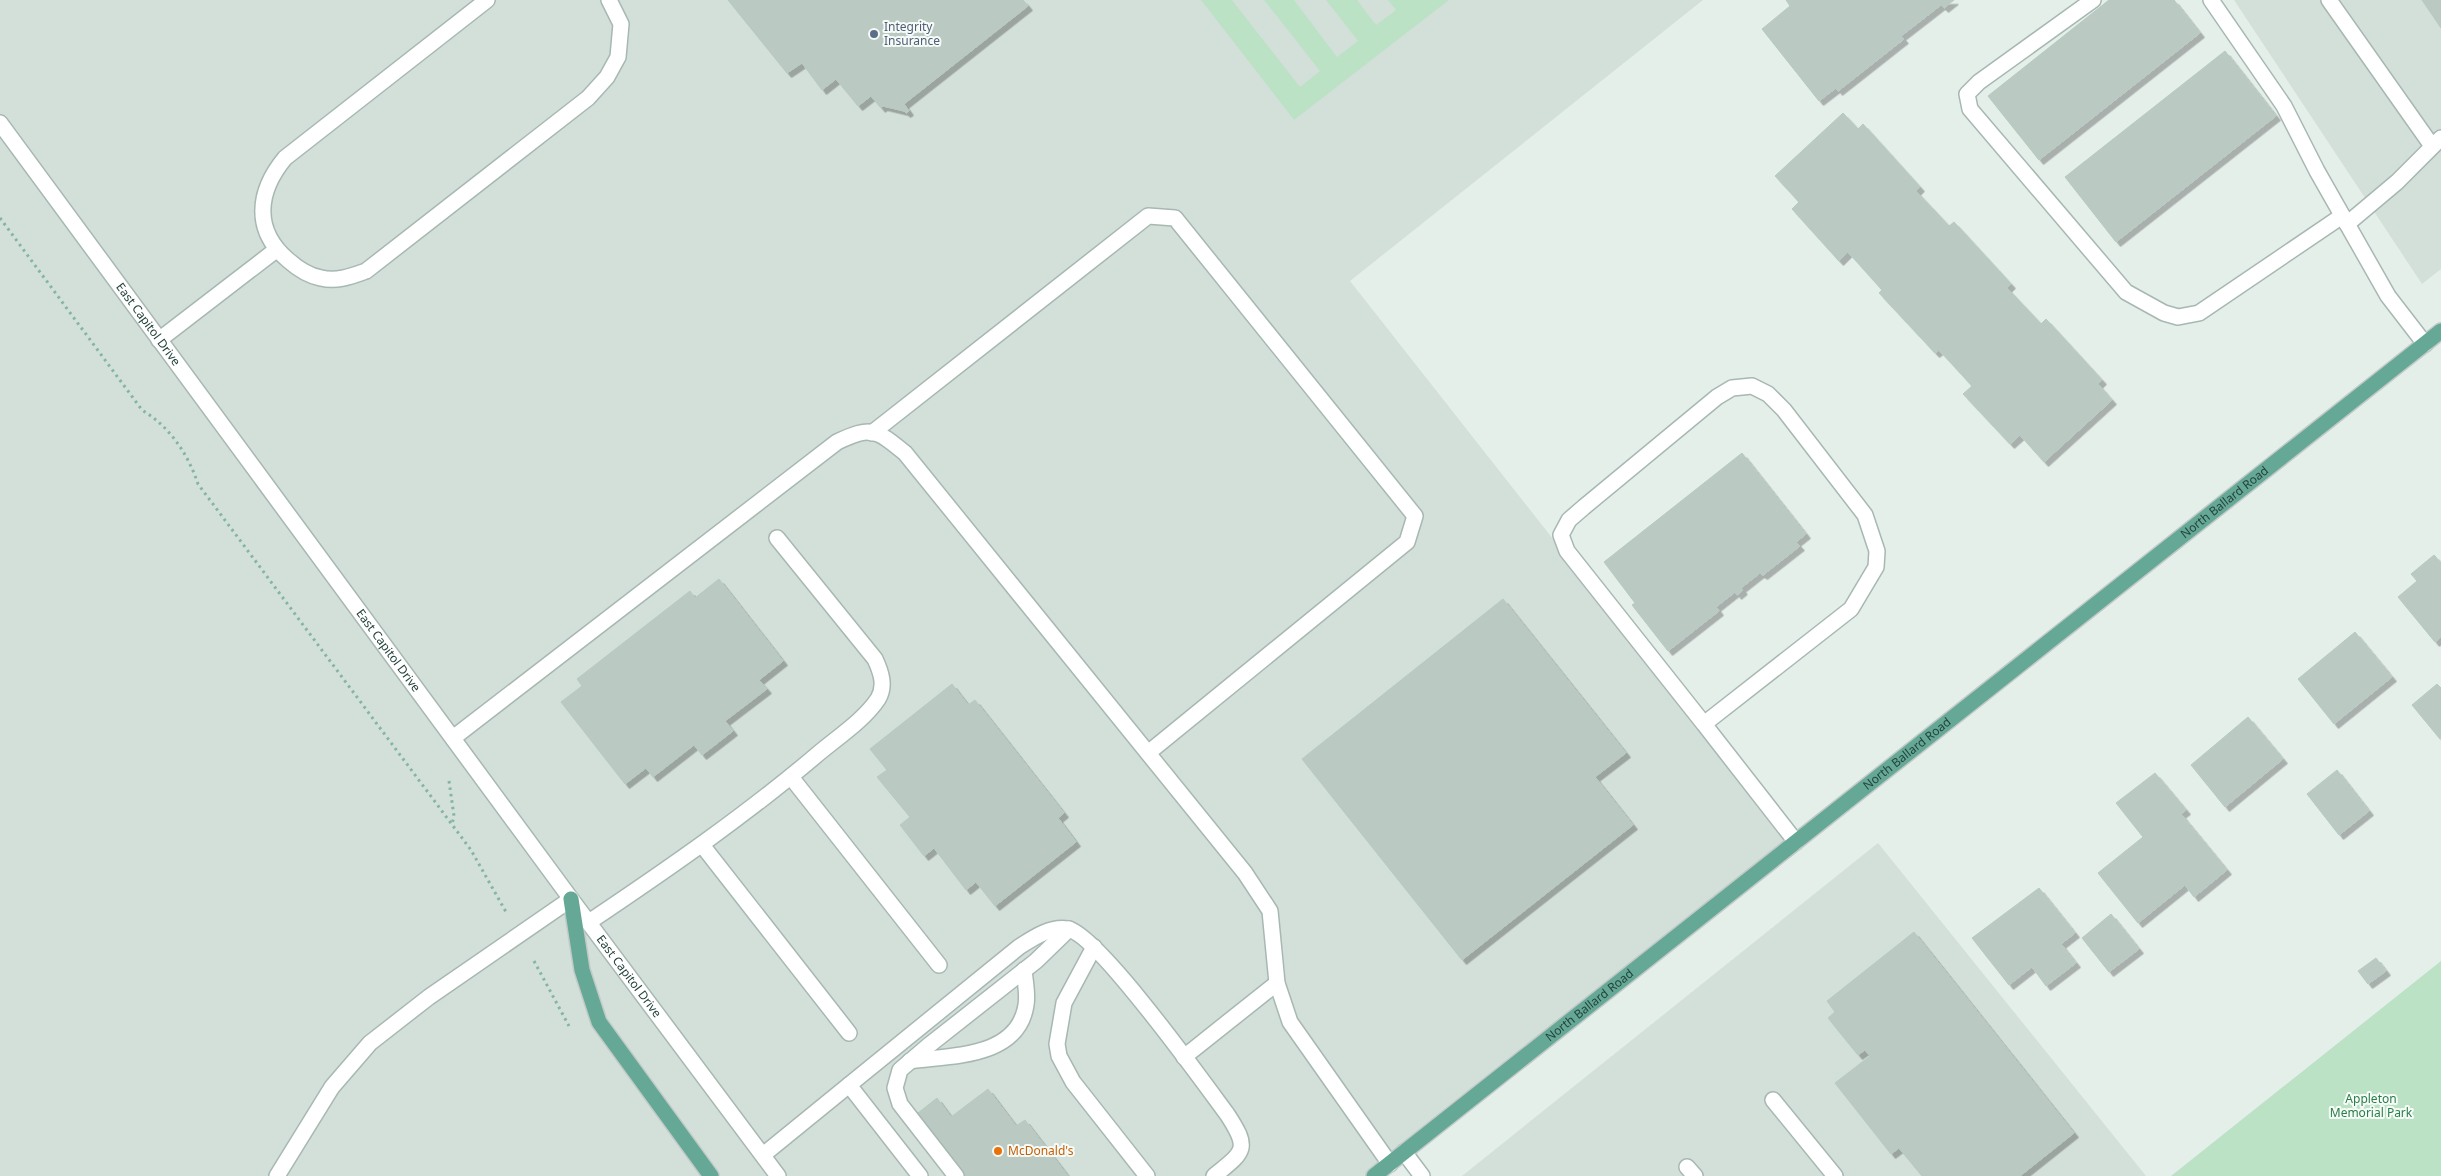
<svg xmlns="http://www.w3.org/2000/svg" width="2441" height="1176" font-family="'Noto Sans',sans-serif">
	<defs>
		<filter id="shadow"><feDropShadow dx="4.5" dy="4.5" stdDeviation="0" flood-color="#0004"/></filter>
	</defs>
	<rect width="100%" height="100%" fill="#e5efea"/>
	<!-- built -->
	<g fill="#d3dfd9">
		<path d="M0 0H1703L1350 281 1793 844 1374 1176H0Z"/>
		<path d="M2234 0H2441V269L2422 284Z"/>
		<path d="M1878 843 2146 1176H1462Z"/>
	</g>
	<!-- green -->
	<g fill="#bce2c6">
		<path d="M1201 0H1232L1300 87 1320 71 1264 0H1294L1337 57 1358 41 1326 0H1357L1376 25 1396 10 1388 0H1449L1294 120Z"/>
		<path d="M2441 961V1176H2171Z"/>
	</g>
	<!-- building -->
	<g fill="#bacac3" stroke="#b6cac1" filter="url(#shadow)">
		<path d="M728 0H1023L1028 6 904 104 909 111 906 113 904 111 883 106 881 108 871 96 858 106 836 79 822 90 802 63 787 73Z"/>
		<path d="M1786 0H1954L1944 8 1941 5 1901 36 1904 39 1838 91 1836 88 1819 101 1762 29 1790 6Z"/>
		<path d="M2109 0H2174L2200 33 2039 160 1988 96Z"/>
		<path d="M2422 0H2441V28Z"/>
		<path d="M2225 51 2276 116 2116 242 2065 177Z"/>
		<path d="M1843 113 1858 129 1863 124 1920 187 1916 191 1949 226 1954 222 2011 284 2007 288 2041 324 2046 319 2102 380 2098 384 2112 400 2044 462 2020 435 2010 444 1963 394 1972 386 1939 350 1935 353 1879 293 1882 290 1848 252 1839 261 1792 209 1799 202 1775 176Z"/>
		<path d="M1742 453 1806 534 1796 542 1800 546 1763 575 1760 573 1741 588 1743 590 1737 595 1735 592 1716 607 1719 611 1668 651 1632 605 1635 603 1604 562Z"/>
		<path d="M2434 555 2441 563V637L2435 642 2398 597 2417 581 2411 574Z"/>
		<path d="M719 579 783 661 759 680 767 689 725 721 733 731 702 755 694 745 653 777 646 768 625 784 561 702 582 686 577 679 690 591 695 598Z"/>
		<path d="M1503 599 1626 753 1595 777 1633 825 1462 960 1302 759Z"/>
		<path d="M2355 632 2392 677 2334 724 2298 679Z"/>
		<path d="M952 684 968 705 975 700 1064 813 1058 818 1076 842 995 906 976 882 966 890 934 848 924 856 900 825 910 817 877 777 887 770 870 749Z"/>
		<path d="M2437 684 2441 688 2440 739 2412 705Z"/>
		<path d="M2248 717 2283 759 2225 807 2191 765Z"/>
		<path d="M2337 770 2369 811 2339 835 2307 794Z"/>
		<path d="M2155 773 2186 810 2181 814 2227 870 2194 897 2185 885 2138 923 2098 873 2143 837 2116 803Z"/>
		<path d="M2039 888 2075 933 2061 944 2076 963 2046 986 2032 967 2009 985 1972 938Z"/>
		<path d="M2111 914 2139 949 2109 972 2082 938Z"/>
		<path d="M1914 932 2074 1133 2020 1176H1922L1899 1148 1891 1154 1835 1083 1870 1056 1865 1050 1858 1055 1828 1018 1835 1012 1827 1001Z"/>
		<path d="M2376 958 2386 971 2368 984 2358 971Z"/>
		<path d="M988 1089 1016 1126 1025 1120 1068 1176H966L918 1113 937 1098 951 1117Z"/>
	</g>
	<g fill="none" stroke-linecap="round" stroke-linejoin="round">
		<defs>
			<g id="minor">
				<path d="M487 0 285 158C257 192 253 230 288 260 297 268 309 276 321 278 337 282 352 276 366 271L588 98 607 77 618 57 621 24 609 0"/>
				<path d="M2093 0 1979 82 1967 94 1970 109 2126 292 2164 313 2178 317 2199 313 2342 216"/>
				<path d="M2211 0 2284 106 2317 171 2388 296 2425 344"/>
				<path d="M2329 0 2432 146"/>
				<path id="s1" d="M0 123 571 899 778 1176"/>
				<path d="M2347 224 2397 182 2441 138"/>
				<path d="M159 340 276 250"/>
				<path d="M872 433 1148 216 1175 218 1415 516 1407 542 1148 753"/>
				<path d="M1704 724 1567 551 1561 535 1569 520 1584 507 1717 397 1732 388 1752 386 1768 394 1784 410 1865 515 1877 551 1876 567 1851 609 1704 724 1796 842"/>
				<path d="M453 738 837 442C871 426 876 429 905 453L1245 873 1270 911 1277 983 1290 1022 1390 1164"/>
				<path d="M791 777 939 965"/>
				<path d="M702 845 849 1033"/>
				<path d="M589 922C668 869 746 815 819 753 838 737 864 720 878 699 886 686 881 672 875 659L777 538"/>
				<path d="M1094 947 1064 1003 1057 1044 1059 1056 1073 1082 1147 1176"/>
				<path d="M1184 1057 1277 983"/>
				<path d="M910 1061C952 1055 1018 1058 1026 1005 1028 994 1025 981 1024 970"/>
				<path d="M1773 1100 1835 1176"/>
				<path d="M1404 1152 1422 1176"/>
				<path d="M763 1155 849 1085"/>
				<path d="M1687 1167 1695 1176"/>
				<path d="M277 1176 332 1087 370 1043 429 997 571 899"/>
				<path d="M920 1176 849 1085 1019 947C1033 938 1050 926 1068 929 1097 934 1204 1083 1227 1114 1250 1149 1245 1151 1214 1176"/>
				<path d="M956 1176 900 1104 895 1088 900 1070 928 1046 1036 961 1069 929"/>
			</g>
			<g id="major">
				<path d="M571 899 582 970 599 1022 711 1176"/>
				<path id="s2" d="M1374 1176 2441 331"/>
			</g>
		</defs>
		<!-- minor casing -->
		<use href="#minor" stroke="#a7b8b2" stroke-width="18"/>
		<!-- major casing -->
		<use href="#major" stroke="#c1cac8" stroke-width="18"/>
		<!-- path -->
		<g stroke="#83b5a5" stroke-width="3" stroke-dasharray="2.5 4" stroke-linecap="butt">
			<path d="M0 218 142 410C170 427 188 454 198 484L471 850 506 912"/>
			<path d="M449 781 454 816 452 824"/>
			<path d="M534 961 569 1026"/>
		</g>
		<!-- minor -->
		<use href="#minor" stroke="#fff" stroke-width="15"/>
		<!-- major -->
		<use href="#major" stroke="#66a896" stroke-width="15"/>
	</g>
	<!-- markers -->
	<circle fill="#5c6f8a" stroke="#f6fbf8" stroke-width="2" cx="874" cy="34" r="5"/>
	<circle fill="#e8710a" stroke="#f6fbf8" stroke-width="2" cx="998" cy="1151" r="5"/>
	<g text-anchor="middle" stroke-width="4" stroke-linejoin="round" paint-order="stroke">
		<!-- service labels -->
		<g font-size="12" fill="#4e5e75" stroke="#f6fbf8" text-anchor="start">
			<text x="884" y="31">Integrity<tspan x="884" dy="14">Insurance</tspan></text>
		</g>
		<!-- street labels -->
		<g font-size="12" fill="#22433a" stroke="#f6fbf8">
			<text dy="4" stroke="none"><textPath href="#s1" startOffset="250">East Capitol Drive</textPath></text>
			<text dy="4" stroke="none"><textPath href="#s2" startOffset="1085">North Ballard Road</textPath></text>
			<text dy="4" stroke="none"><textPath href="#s1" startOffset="655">East Capitol Drive</textPath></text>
			<text dy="4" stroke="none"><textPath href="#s2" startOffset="680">North Ballard Road</textPath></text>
			<text dy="4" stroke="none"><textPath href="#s1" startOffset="1060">East Capitol Drive</textPath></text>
			<text dy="4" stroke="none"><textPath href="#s2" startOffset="275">North Ballard Road</textPath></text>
		</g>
		<!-- park labels -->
		<g font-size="12" fill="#287e48" stroke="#f6fbf8">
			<text x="2371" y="1103">Appleton<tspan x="2371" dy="14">Memorial Park</tspan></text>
		</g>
		<!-- food labels -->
		<g font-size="12" fill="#c56008" stroke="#f6fbf8" text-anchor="start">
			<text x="1008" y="1155">McDonald's</text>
		</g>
	</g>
</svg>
